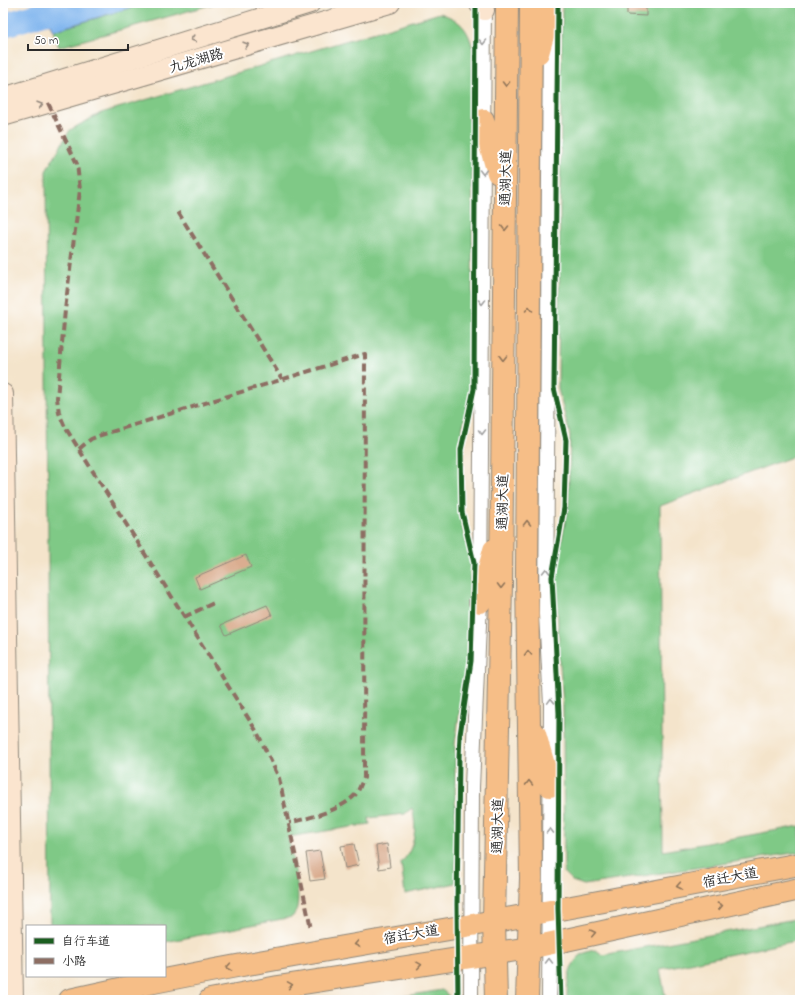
<svg xmlns="http://www.w3.org/2000/svg" width="803" height="1003" font-family="'Indie Flower','LXGW WenKai TC',sans-serif">
	<rect width="100%" height="100%" fill="#fff"/>
	<filter id="ink" filterUnits="userSpaceOnUse"><feTurbulence type="fractalNoise" baseFrequency=".025" numOctaves="2"/><feDisplacementMap in="SourceGraphic" scale="8" xChannelSelector="R" yChannelSelector="G"/><feConvolveMatrix kernelMatrix="1 2 1 2 8 2 1 2 1" color-interpolation-filters="sRGB"/></filter>
	<filter id="wash" filterUnits="userSpaceOnUse"><feTurbulence type="fractalNoise" baseFrequency=".012" numOctaves="4" result="noise"/><feDisplacementMap in="SourceGraphic" scale="16" xChannelSelector="R" yChannelSelector="G"/><feGaussianBlur stdDeviation="0.9" result="paint"/><feColorMatrix in="noise" values="0 0 0 0 0 0 0 0 0 0 0 0 0 0 0 0 0 1.4 0 .05"/><feComposite in="paint" operator="in"/></filter>
	<g filter="url(#wash)">
		<rect width="100%" height="100%" fill="#f4e4cb"/>
		<!-- green -->
		<g fill="#7fc986" stroke="#557a58">
			<path d="M146 3H217L59 47 53 31Z"/>
			<path d="M562 3H800V454L660 506 663 851 800 826V852L584 885 572 881 564 873 563 707 559 649 556 582 557 566 568 507 570 435 558 389Z"/>
			<path d="M440 13C460 20 468 28 473 49L472 383 459 445 460 518 471 560 467 659 455 744 456 883 405 894 401 863C416 847 417 827 412 808L405 814 369 818 370 824 288 837C291 855 306 905 292 917L165 942V926H50L46 171 70 130 101 113Z"/>
			<path d="M800 918V940L660 969 666 1000H567C567 978 570 952 596 950L603 955Z"/>
			<path d="M442 990 448 995 449 1000H381Z"/>
		</g>
		<!-- water -->
		<path fill="#80b5ee" stroke="#56708c" d="M39 3H146L53 31Z"/>
		<g fill="none" stroke-linecap="round" stroke-linejoin="round">
			<!-- river -->
			<path stroke="#80b5ee" stroke-width="24" d="M4 25 78 3"/>
		</g>
		<g id="blocks">
			<!-- building -->
			<g fill="#daad90">
				<path d="M627 3H646V16L627 15Z"/>
				<path d="M246 555 251 567 200 589 195 577Z"/>
				<path d="M267 605 272 615 226 635 221 625Z"/>
				<path d="M354 844 359 865 345 868 341 846Z"/>
				<path d="M387 844 390 867 379 869 376 846Z"/>
				<path d="M320 851 325 879 310 881 306 853Z"/>
			</g>
		</g>
	</g>
	<g filter="url(#ink)">
		<use href="#blocks" fill-opacity="0" stroke="#90887b" stroke-width="1"/>
		<g fill="none" stroke-linecap="round" stroke-linejoin="round">
			<defs>
				<g id="street">
					<path d="M471 1000 472 787 480 602 484 3"/>
					<path d="M549 1000 551 704 546 614 550 33"/>
				</g>
				<g id="secondary">
					<path d="M479 3 484 10"/>
					<path d="M3 98 310 3"/>
					<path d="M3 116 390 3"/>
					<path d="M3 394 13 1000"/>
				</g>
				<g id="primary">
					<path d="M538 53 550 11"/>
					<path d="M483 120 498 173"/>
					<path d="M480 602 494 550"/>
					<path d="M535 734 550 786"/>
					<path d="M70 1000C210 968 353 946 495 921 597 903 698 883 800 864"/>
					<path d="M210 1000 278 987 529 948 800 889"/>
					<path d="M496 1000 494 921 501 583 507 3"/>
					<path d="M527 1000 531 878 527 575 531 3"/>
				</g>
			</defs>
			<!-- street casing -->
			<use href="#street" stroke="#90887b" stroke-width="16"/>
			<!-- secondary casing -->
			<use href="#secondary" stroke="#90887b" stroke-width="22"/>
			<!-- primary casing -->
			<use href="#primary" stroke="#90887b" stroke-width="24"/>
			<!-- street -->
			<use href="#street" stroke="#fff" stroke-width="14"/>
			<!-- secondary -->
			<use href="#secondary" stroke="#fbe5cf" stroke-width="20"/>
			<!-- primary -->
			<use href="#primary" stroke="#f6be87" stroke-width="22"/>
			<!-- quiet -->
			<g stroke="#8d6e63" stroke-width="4" stroke-dasharray="8 4" stroke-linecap="butt">
				<path d="M48 103 77 164 80 190 65 310 57 398 59 413 65 427 257 732 279 778 311 929"/>
				<path d="M178 212 282 379"/>
				<path d="M79 449 91 439 101 435 365 354 364 778C361 783 359 791 355 795 338 812 311 817 289 823"/>
				<path d="M184 617 216 602"/>
			</g>
			<defs>
				<g id="cycleway">
					<path d="M558 3 554 388 566 440 564 508 552 577 559 713 558 909 561 1000"/>
					<path d="M458 1000 457 904 459 758 460 735 471 661 474 563 462 512 461 450 474 389 476 3"/>
				</g>
			</defs>
			<!-- cycleway casing -->
			<use href="#cycleway" stroke="#fff" stroke-width="8"/>
			<!-- cycleway -->
			<use href="#cycleway" stroke="#1b5e20" stroke-width="5"/>
		</g>
		<!-- one-way arrows -->
		<defs><path id="oneway-chevron" d="M-2-3.5L2.5 0L-2 3.5" fill="none" stroke-width="1.6" stroke-linecap="round" stroke-linejoin="round"/></defs>
		<g stroke="#93887d">
			<use href="#oneway-chevron" transform="translate(193 39) rotate(163)"/>
			<use href="#oneway-chevron" transform="translate(246 45) rotate(-16)"/>
			<use href="#oneway-chevron" transform="translate(40 105) rotate(-16)"/>
		</g>
		<g stroke="#a0a0a0">
			<use href="#oneway-chevron" transform="translate(483 42) rotate(90)"/>
			<use href="#oneway-chevron" transform="translate(483 172) rotate(90)"/>
			<use href="#oneway-chevron" transform="translate(482 302) rotate(90)"/>
			<use href="#oneway-chevron" transform="translate(482 432) rotate(90)"/>
			<use href="#oneway-chevron" transform="translate(546 571) rotate(-89)"/>
			<use href="#oneway-chevron" transform="translate(551 701) rotate(-92)"/>
			<use href="#oneway-chevron" transform="translate(550 831) rotate(-89)"/>
			<use href="#oneway-chevron" transform="translate(549 961) rotate(-90)"/>
		</g>
		<g stroke="#907459">
			<use href="#oneway-chevron" transform="translate(506 84) rotate(90)"/>
			<use href="#oneway-chevron" transform="translate(505 228) rotate(91)"/>
			<use href="#oneway-chevron" transform="translate(529 309) rotate(-90)"/>
			<use href="#oneway-chevron" transform="translate(503 358) rotate(91)"/>
			<use href="#oneway-chevron" transform="translate(527 523) rotate(-90)"/>
			<use href="#oneway-chevron" transform="translate(501 586) rotate(91)"/>
			<use href="#oneway-chevron" transform="translate(528 653) rotate(-91)"/>
			<use href="#oneway-chevron" transform="translate(529 783) rotate(-91)"/>
			<use href="#oneway-chevron" transform="translate(679 886) rotate(169)"/>
			<use href="#oneway-chevron" transform="translate(720 906) rotate(-12)"/>
			<use href="#oneway-chevron" transform="translate(593 933) rotate(-12)"/>
			<use href="#oneway-chevron" transform="translate(357 944) rotate(170)"/>
			<use href="#oneway-chevron" transform="translate(419 965) rotate(-9)"/>
			<use href="#oneway-chevron" transform="translate(229 967) rotate(170)"/>
			<use href="#oneway-chevron" transform="translate(290 985) rotate(-9)"/>
		</g>
	</g>
	<g text-anchor="middle" stroke-width="4" stroke-linejoin="round" paint-order="stroke">
		<!-- street labels -->
		<g font-size="14" fill="#2b2b2b" stroke="#fff">
			<text transform="translate(196 60) rotate(-16)" y="5">九龙湖路</text>
			<text transform="translate(505 178) rotate(-89)" y="5">通湖大道</text>
			<text transform="translate(502 502) rotate(-89)" y="5">通湖大道</text>
			<text transform="translate(497 826) rotate(-89)" y="5">通湖大道</text>
			<text transform="translate(730 877) rotate(-11)" y="5">宿迁大道</text>
			<text transform="translate(411 934) rotate(-10)" y="5">宿迁大道</text>
		</g>
	</g>
	<!-- margin -->
	<rect width="803" height="1003" fill="none" stroke="#fff" stroke-width="16"/>
	<!-- legend -->
	<rect x="26" y="925" width="140" height="52" fill="#ffffff" stroke="#aaaaaa"/>
	<rect x="34" y="938" width="20" height="6" fill="#1b5e20" stroke="#aaaaaa"/>
	<text x="62" y="945" font-size="12" fill="#2b2b2b">自行车道</text>
	<rect x="34" y="958" width="20" height="6" fill="#8d6e63" stroke="#aaaaaa"/>
	<text x="62" y="965" font-size="12" fill="#2b2b2b">小路</text>
	<!-- scale -->
	<path d="M28 44v6h100v-6" fill="none" stroke="#2b2b2b" stroke-width="2"/>
	<text x="34" y="44" font-size="12" fill="#2b2b2b" stroke="#ffffff" stroke-width="3" paint-order="stroke">50 m</text>
</svg>
